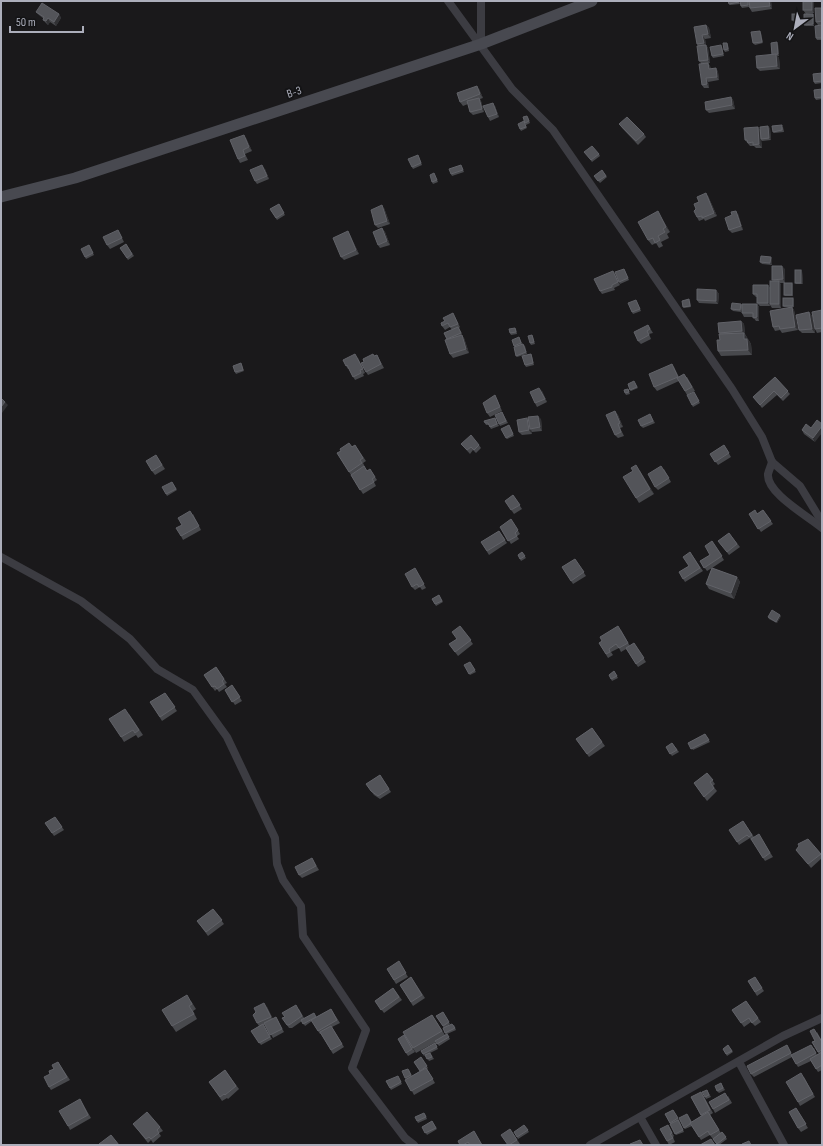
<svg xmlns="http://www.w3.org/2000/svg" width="823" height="1146" font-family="'Sofia Sans Condensed',sans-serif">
	<rect width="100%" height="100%" fill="#1a191b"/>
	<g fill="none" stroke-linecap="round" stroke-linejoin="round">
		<!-- street -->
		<g stroke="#3c3c42" stroke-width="8">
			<path d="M448 1 512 89 553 130 732 389 762 437 772 462 800 486 822 522"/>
			<path d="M481 1V44"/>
			<path d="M772 462C771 466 769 470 768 474 766 493 808 516 822 528"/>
			<path d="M1 557 81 601 130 639 157 669 193 690 227 737 275 838 277 864 283 880 301 906 303 936 366 1030 352 1068 405 1138 414 1145"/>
			<path d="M739 1062 784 1145"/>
			<path d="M640 1117 656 1145"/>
			<path d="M590 1145 783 1036 822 1018"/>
		</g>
		<!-- secondary -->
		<path stroke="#484950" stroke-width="11" d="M1 197 75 178 481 44 592 1"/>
	</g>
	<!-- wall -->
	<g fill="#48494d">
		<path d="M728 1H739L740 4 730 5 729 4Z"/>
		<path d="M740 1H771L772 9 752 12 749 7 742 8 741 6Z"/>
		<path d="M803 1H814V13L806 14 803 10Z"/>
		<path d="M822 8V25H818L816 22Z"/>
		<path d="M36 12 59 14 61 18 56 26 50 22 48 25 43 20 44 19 39 15Z"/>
		<path d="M798 14 799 15V22H794L792 20Z"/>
		<path d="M813 14 814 16V26H806L804 25Z"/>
		<path d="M706 25 709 28 711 38 705 39 706 45 708 48 710 63H708L710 66 711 69 716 68 718 72 719 80 708 82 709 88H704L702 85 701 63 699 61 698 46 697 44Z"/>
		<path d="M822 25V40H817L816 38Z"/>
		<path d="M761 33 763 43 755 45 753 43Z"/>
		<path d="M727 43 728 45 729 51 725 52 724 50Z"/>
		<path d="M778 44 779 56H777L779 58 780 69 760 71 757 68 772 55Z"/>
		<path d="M722 47 724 56 713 58 712 56Z"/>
		<path d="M822 73V83L815 84 814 82Z"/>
		<path d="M479 89 483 98 480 99 481 101 484 112 473 115 470 112 468 104 463 106 460 102Z"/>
		<path d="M822 89V99L816 100 815 98Z"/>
		<path d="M731 97 733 100 735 109 709 113 706 110Z"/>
		<path d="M495 106 499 117 490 121 488 117Z"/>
		<path d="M528 117 530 123 526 125 525 123Z"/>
		<path d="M525 123 527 128 521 131 520 129Z"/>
		<path d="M619 124 644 134 646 137 638 145 622 128Z"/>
		<path d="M758 127 760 130 770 128 771 140 762 141 761 140 762 148H756L754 146H750L745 140Z"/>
		<path d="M783 127 784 132 774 133 773 132Z"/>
		<path d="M246 138 252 151 245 154 248 160 240 163 238 159Z"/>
		<path d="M586 154H599L600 156 592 162Z"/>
		<path d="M419 157 422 165 413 169 412 167Z"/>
		<path d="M462 167 464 172 452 176 451 174Z"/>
		<path d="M265 169 269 179 257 184 255 181Z"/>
		<path d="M602 170 607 177 600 183 594 176Z"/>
		<path d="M434 173 438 182 433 184 432 182Z"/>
		<path d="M708 196 717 216 705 221 704 219 699 221 697 217 696 209 699 202Z"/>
		<path d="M279 204 285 215 277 220 270 209Z"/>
		<path d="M384 208 390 224 378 228 375 225Z"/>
		<path d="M738 214 743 230 732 233 729 230 732 215Z"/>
		<path d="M661 217 670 232 667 234 669 238 661 242 663 246 659 248 656 243 652 245 648 240Z"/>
		<path d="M382 228 385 232 390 245 380 248 378 245Z"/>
		<path d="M118 230 124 242 110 249 107 245Z"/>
		<path d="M350 235 359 254 344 260 341 257Z"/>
		<path d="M126 244 134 256 128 260 120 248Z"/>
		<path d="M89 245 94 255 86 259 85 257Z"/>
		<path d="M771 257 772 259V265L762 264 760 262Z"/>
		<path d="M624 269 629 280 620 284 619 282Z"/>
		<path d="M785 269V283H780L781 285V308H772L770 305V306H760L757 303V297H756L753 294 768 285 770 288 774 281 772 280Z"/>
		<path d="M801 270 802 271 803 284H796L795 283Z"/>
		<path d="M615 274 620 285 614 288 615 290 602 294 600 291Z"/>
		<path d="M792 283 793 285V296H785L784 295Z"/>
		<path d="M716 290 719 294 718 304 699 303 697 300Z"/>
		<path d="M793 298 794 300V307H792L794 310 798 330 782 333 780 330 775 331 773 327 789 307H784L783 306Z"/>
		<path d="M636 300 641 311 633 314 632 312Z"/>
		<path d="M690 301 691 307 684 308 683 307Z"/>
		<path d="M741 304 742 305 757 304 759 307V321H756L753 317H744L742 313V308L741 312 733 311 731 309Z"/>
		<path d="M822 310V332L817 333 815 329Z"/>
		<path d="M809 312 812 316 815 333H802L799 330Z"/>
		<path d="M455 317 460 327 459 328 462 334 461 335 464 338 469 353 453 358 450 354 447 340 444 333 452 330 450 327 445 330 442 326Z"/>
		<path d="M741 321 744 324 745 334 751 344 752 355 721 356 718 351 720 340V334L719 333Z"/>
		<path d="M648 325 653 333 649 334 651 339 641 344 638 341Z"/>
		<path d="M515 328 516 329 517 334 511 335 510 333Z"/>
		<path d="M532 335 533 337 535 344 531 345 530 343Z"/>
		<path d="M519 337 523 345V344L525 346 527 354 517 357 516 356 515 347 514 346Z"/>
		<path d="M531 354 532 356 534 365 526 367 525 365Z"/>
		<path d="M377 355 384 368 368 375 366 372Z"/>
		<path d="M358 358 365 373 363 374 364 376 355 380 349 369H348L346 366Z"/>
		<path d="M242 365 244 371 236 374 235 372Z"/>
		<path d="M674 367 679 377H687L695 391 687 395 679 381 657 391 654 387Z"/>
		<path d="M775 377 790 394 783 401 777 395 762 408 753 397Z"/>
		<path d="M635 383 638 388 631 391 630 390Z"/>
		<path d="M628 389 630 394 626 395 625 393Z"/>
		<path d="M542 391 547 402 537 407 535 403Z"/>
		<path d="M694 392 700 403 693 407 692 405Z"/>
		<path d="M497 399 502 411 490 417 487 413Z"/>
		<path d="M615 411 618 415 623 427 620 428 624 436 618 438 615 435Z"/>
		<path d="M502 412 508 423 500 426 499 424Z"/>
		<path d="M650 414 655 423 643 428 641 426Z"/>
		<path d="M495 418 499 426 491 429 489 425H486L485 423Z"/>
		<path d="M541 419 542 431 532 432 531 430 532 434 522 435 519 432 528 420Z"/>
		<path d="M806 424 815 442 804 434 802 430Z"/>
		<path d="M510 427 514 436 507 439 506 438Z"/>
		<path d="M461 444 479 445 481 448 476 453 473 450 470 454Z"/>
		<path d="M355 445 366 461 363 463 365 467H364L367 471 370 469 377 480 374 482 376 486 363 494 337 453Z"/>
		<path d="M724 445 731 457 718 465 710 454Z"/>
		<path d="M158 458 165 469 155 475 152 471Z"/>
		<path d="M664 469 671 482 658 490 655 487Z"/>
		<path d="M633 471H640L654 494 639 503 636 498Z"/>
		<path d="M172 482 177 490 167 496 166 494Z"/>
		<path d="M513 495 522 509 514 514 505 501Z"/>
		<path d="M763 510 773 524 761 532 749 514H757Z"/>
		<path d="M193 514 201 530 183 540 181 536 182 525Z"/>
		<path d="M511 519 520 534 517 536 519 539 511 544 500 527Z"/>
		<path d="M499 531 507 543 489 555 481 542Z"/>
		<path d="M729 533 740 547 729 555 718 541Z"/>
		<path d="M712 541 724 560 712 568 737 577 740 582 734 599 709 589 706 584 712 568 707 571 700 561 710 555Z"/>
		<path d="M522 552 526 558 521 561 518 555Z"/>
		<path d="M690 552 703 571 685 582 679 572 689 566Z"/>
		<path d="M575 559 586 576 573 584 562 567Z"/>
		<path d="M417 572 426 588 422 590 420 587 415 590 412 587Z"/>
		<path d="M439 595 443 602 436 606 432 599Z"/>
		<path d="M781 616 777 623 769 619 768 617Z"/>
		<path d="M460 626 473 644 458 656 449 644 457 639Z"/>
		<path d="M621 630 630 646 634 643 646 662 638 667 626 649 621 652 619 648 611 652 613 655 608 658 599 643Z"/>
		<path d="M470 662 476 672 470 675 464 665Z"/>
		<path d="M216 667 227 683 225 684 227 687 219 692 217 689 215 691 204 675Z"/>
		<path d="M614 671 618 678 612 681 609 675Z"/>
		<path d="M232 685 242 701 235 705 225 690Z"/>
		<path d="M165 693 177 711 162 721 150 702Z"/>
		<path d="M129 714 143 735 138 738 136 735 124 742 121 737Z"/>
		<path d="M592 728 605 746 589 757 576 739Z"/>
		<path d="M705 734 710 742 693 750 688 743Z"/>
		<path d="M672 743 679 752 672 756 666 747Z"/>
		<path d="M707 773 715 784 713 786 717 791 707 801 694 783Z"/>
		<path d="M380 775 391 792 380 799 374 795 366 784Z"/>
		<path d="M55 817 64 830 54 836 45 823Z"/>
		<path d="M743 821 754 837 761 838 773 857 765 861 752 840H751L750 838 739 845 737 842Z"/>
		<path d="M799 846 821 854 822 856V858L811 868 796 850Z"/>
		<path d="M312 858 319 870 302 878 299 875Z"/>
		<path d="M213 909 224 924 208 936 197 921Z"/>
		<path d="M401 965 408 977 396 984 387 969Z"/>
		<path d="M411 977 425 998 413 1006 400 985Z"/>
		<path d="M755 977 764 991 757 996 748 981Z"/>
		<path d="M393 988 402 1000 384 1013 375 1001Z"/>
		<path d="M191 1001 196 1009 193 1011 197 1019 176 1032 172 1026Z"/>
		<path d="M746 1001 761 1022 755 1026 751 1022 744 1027 732 1010Z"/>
		<path d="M267 1007 273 1019 276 1017 284 1032 273 1038 265 1024 263 1025 272 1039 261 1045 251 1031 259 1026 257 1023Z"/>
		<path d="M299 1009 304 1018 316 1017 331 1009 340 1023 332 1027 344 1047 333 1054 321 1034H320L318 1031 312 1021 305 1026 302 1021 292 1028H289L287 1025Z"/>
		<path d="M443 1012 450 1024 446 1027 454 1025 456 1030 447 1034 450 1039 439 1046 436 1042 416 1053 408 1040 415 1052 408 1056 406 1053 404 1035 432 1015 445 1035H446L445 1033 444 1028 436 1016Z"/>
		<path d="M817 1032 822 1041V1070L818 1072 811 1061 798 1067 792 1057 754 1077 751 1074 787 1045 792 1055 814 1048 817 1055 819 1054 812 1042 815 1041Z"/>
		<path d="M435 1043 438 1049 430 1053 434 1059 429 1061 425 1055 424 1056 421 1051Z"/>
		<path d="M728 1045 733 1052 727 1056 723 1049Z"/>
		<path d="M421 1057 428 1068 427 1069 435 1083 414 1095 405 1078 409 1070 412 1076 420 1071 414 1062Z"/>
		<path d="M58 1062 70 1080 51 1090 49 1087 50 1074Z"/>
		<path d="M225 1070 239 1089 228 1099 227 1098 222 1101 209 1082Z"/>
		<path d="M398 1076 402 1084 391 1090 390 1088Z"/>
		<path d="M804 1077 815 1097 800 1106 798 1102Z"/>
		<path d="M721 1083 725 1090 719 1093 717 1091Z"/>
		<path d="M707 1090 711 1097 706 1099 705 1097Z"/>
		<path d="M703 1095 713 1113 710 1115 721 1133 722 1132 727 1139 719 1145H717L710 1135 701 1140 692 1126 685 1129 684 1128 688 1115 692 1122 701 1116 691 1097Z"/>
		<path d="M728 1096 732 1103 715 1113 713 1109Z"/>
		<path d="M80 1099 91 1118 70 1130 68 1126Z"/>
		<path d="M796 1108 808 1128 801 1132 798 1128Z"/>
		<path d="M673 1110 679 1120 684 1132 676 1135 665 1114Z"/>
		<path d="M425 1114 427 1119 418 1123 417 1121Z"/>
		<path d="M432 1121 437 1129 427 1135 422 1127Z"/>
		<path d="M133 1124 160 1127 163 1131 159 1133 161 1136 153 1143 151 1140 148 1143Z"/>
		<path d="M524 1125 529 1132 518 1139 517 1137Z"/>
		<path d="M510 1129 520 1144 517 1145H508Z"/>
		<path d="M670 1129 674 1136 673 1137 675 1142 669 1145 667 1141Z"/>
		<path d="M474 1131 482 1145H460Z"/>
	</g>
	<!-- shaded-wall -->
	<g fill="#313134">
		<path d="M769 1H771L772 9 770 6Z"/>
		<path d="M812 1H814V13L812 10Z"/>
		<path d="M59 14 61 18 56 26 54 22Z"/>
		<path d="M798 14 799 15V22L798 20Z"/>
		<path d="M813 14 814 16V26L813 24Z"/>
		<path d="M48 18 50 22 48 25 46 21Z"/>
		<path d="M706 25 709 28 711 38 708 34Z"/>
		<path d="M760 31 761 33 763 43 762 42Z"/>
		<path d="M702 35 705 39 706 45 708 48 710 63 708 60 706 47 704 43Z"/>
		<path d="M777 42 778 44 779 56 778 54Z"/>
		<path d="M776 54 779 58 780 69 777 66Z"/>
		<path d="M708 63 710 66 711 73 709 69Z"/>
		<path d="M716 68 718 72 719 80 717 77Z"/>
		<path d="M706 78 708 82 709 88 707 84Z"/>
		<path d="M477 86 479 89 483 98 480 94Z"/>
		<path d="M731 97 733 100 735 109 732 105Z"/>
		<path d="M479 98 481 101 484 112 482 109Z"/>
		<path d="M493 103 495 106 499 117 497 114Z"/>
		<path d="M768 126 770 128 771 140 769 138Z"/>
		<path d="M758 127 760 130 762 148 759 144Z"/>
		<path d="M244 135 246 138 252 151 249 147Z"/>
		<path d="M262 165 265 169 269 179 267 176Z"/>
		<path d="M706 193 708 196 717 216 714 213Z"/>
		<path d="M382 205 384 208 390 224 387 221Z"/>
		<path d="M658 211 661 217 670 232 666 227Z"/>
		<path d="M736 211 738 214 743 230 741 226Z"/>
		<path d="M382 228 385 232 390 245 387 241Z"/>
		<path d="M348 231 350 235 359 254 356 250Z"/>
		<path d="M771 257 772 259V265L770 263Z"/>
		<path d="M782 266 785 269V283L783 279Z"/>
		<path d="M801 270 802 271 803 284 801 283Z"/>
		<path d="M613 271 615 274 620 285 618 282Z"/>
		<path d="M779 281 781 285V308L779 304Z"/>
		<path d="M792 283 793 285V296L792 295Z"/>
		<path d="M768 285 770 289V306L768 303Z"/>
		<path d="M716 290 719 294 718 304 716 301Z"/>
		<path d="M793 298 794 300V307L793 306Z"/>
		<path d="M757 304 759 307V321L757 317Z"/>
		<path d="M792 307 794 310 798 330 795 327Z"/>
		<path d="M809 312 812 316 815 333 812 329Z"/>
		<path d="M741 321 744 324 745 334 742 331Z"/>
		<path d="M744 333 751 344 752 355 748 350 744 339Z"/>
		<path d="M462 335 464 338 469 353 466 349Z"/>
		<path d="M355 354 358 358 365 373 363 369Z"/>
		<path d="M672 364 674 367 680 380 678 377Z"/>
		<path d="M539 388 542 391 547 402 545 399Z"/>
		<path d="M5 402 8 405 2 413 1 411V407Z"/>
		<path d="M615 411 618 415 623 427 620 423Z"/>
		<path d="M538 416 541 419 542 431 540 427Z"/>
		<path d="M527 418 530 422V429L531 430 532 434 529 430Z"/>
		<path d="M822 426V433L815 442 813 438Z"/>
		<path d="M636 465 640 471 654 494 650 489Z"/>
		<path d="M737 577 740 582 734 599 731 593Z"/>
		<path d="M780 615 781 616 777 623 776 622Z"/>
		<path d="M264 1003 267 1007 274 1021 271 1017Z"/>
	</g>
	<!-- building -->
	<g fill="#535459" stroke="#616268">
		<path d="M728 1H738L739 2 729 4Z"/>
		<path d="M740 1H748V5L741 6Z"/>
		<path d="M749 1H769L770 6 750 8Z"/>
		<rect x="803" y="1" width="9" height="9"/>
		<path d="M42 3 59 14 54 22 48 18 46 21 43 20 44 17 36 12Z"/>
		<path d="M815 8H822V21L816 22Z"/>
		<rect x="792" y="14" width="6" height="6"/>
		<path d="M804 14H813V24L804 25Z"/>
		<path d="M706 25 708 34 702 35 704 43 697 44 694 27Z"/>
		<path d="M822 25V38H816L815 26Z"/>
		<path d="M760 31 762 42 753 43 751 32Z"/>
		<path d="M777 42 778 54 772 55 771 43Z"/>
		<path d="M723 43H727L728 49 724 50Z"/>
		<path d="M706 45 708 60 699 61 697 46Z"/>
		<path d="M721 45 723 54 712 56 710 47Z"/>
		<path d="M776 54 777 66 757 68 756 56Z"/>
		<path d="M708 63 709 69 716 68 717 77 706 78 707 84 702 85 699 64Z"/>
		<path d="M822 73V81L814 82 813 74Z"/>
		<path d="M477 86 480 94 460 102 457 93Z"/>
		<path d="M822 89V97L815 98 814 90Z"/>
		<path d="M731 97 732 105 706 110 705 102Z"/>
		<path d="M479 98 482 109 470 112 467 101Z"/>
		<path d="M493 103 497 114 488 117 483 106Z"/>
		<path d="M527 116 529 121 525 123 523 117Z"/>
		<path d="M627 117 644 134 636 141 619 124Z"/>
		<path d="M524 121 526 127 520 129 518 124Z"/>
		<path d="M782 125V130L773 132 772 126Z"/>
		<path d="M768 126 769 138 761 139 760 127Z"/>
		<path d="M758 127 759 144 753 145V142L748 143 747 140H745L744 128Z"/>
		<path d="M244 135 249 147 243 150 245 156 238 159 230 140Z"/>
		<path d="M592 146 599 154 591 160 584 152Z"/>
		<path d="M418 155 421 163 412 167 408 159Z"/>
		<path d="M262 165 267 176 255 181 250 170Z"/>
		<path d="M461 165 463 170 451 174 449 169Z"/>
		<path d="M602 170 606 176 598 181 594 176Z"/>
		<path d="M434 173 437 180 432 182 430 175Z"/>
		<path d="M706 193 714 213 702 218V216L697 217 694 211 696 209 694 204 699 202 697 197Z"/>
		<path d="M279 204 284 213 276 218 270 209Z"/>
		<path d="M382 205 387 221 375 225 371 210Z"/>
		<path d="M658 211 666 227 663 229 665 232 658 236 660 240 655 243 653 238 648 240 638 222Z"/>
		<path d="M736 211 741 226 729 230 725 218 732 215 731 212Z"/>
		<path d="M382 228 387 241 378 245 373 232Z"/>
		<path d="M118 230 122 238 107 245 103 237Z"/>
		<path d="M348 231 356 250 341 257 333 238Z"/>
		<path d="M126 244 132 254 127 258 120 248Z"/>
		<path d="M89 245 93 253 85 257 81 249Z"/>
		<path d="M761 256 771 257 770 263 760 262Z"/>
		<path d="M772 266H782L783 279 772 280Z"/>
		<path d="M624 269 628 278 619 282 615 272Z"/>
		<rect x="795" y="270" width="6" height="13"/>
		<path d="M613 271 618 282 612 285V287L600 291 594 279Z"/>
		<rect x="770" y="281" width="9" height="23"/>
		<rect x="784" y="283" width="8" height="12"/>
		<path d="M753 285H768V303H757V294H753Z"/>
		<path d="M697 289 716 290V301L697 300Z"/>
		<rect x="783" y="298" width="10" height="8"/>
		<path d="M689 299 690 306 683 307 682 301Z"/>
		<path d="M636 300 640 309 632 312 628 303Z"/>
		<path d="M732 303 741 304 740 310 731 309Z"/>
		<path d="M742 304H757V317L753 318V313H742Z"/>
		<path d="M792 307 795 327 780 329 779 326 773 327 770 311Z"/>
		<path d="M822 310V328L815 329 812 312Z"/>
		<path d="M809 312 812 329 799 330 796 315Z"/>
		<path d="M453 313 458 324 450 327 448 323 442 326 441 323 445 321 443 318Z"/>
		<path d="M741 321 742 331 719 333 718 323Z"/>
		<path d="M648 325 650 329 647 331 649 335 638 341 634 332Z"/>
		<path d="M458 327 461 333 447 339 444 333Z"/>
		<path d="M515 328 516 332 510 333 509 329Z"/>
		<path d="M744 333V339H747L748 350 718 351 717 340H720L719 334Z"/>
		<path d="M462 335 466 349 450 354 445 340Z"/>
		<path d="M532 335 534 342 530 343 528 336Z"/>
		<path d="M519 337 521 343 514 346 512 340Z"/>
		<path d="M523 344 526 352 516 356 514 347Z"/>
		<path d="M355 354 363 369 360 370 361 373 353 377 347 365 346 366 343 360Z"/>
		<path d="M373 354 374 356 377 355 381 364 366 372 361 363 364 362 363 359Z"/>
		<path d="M531 354 533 363 525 365 522 356Z"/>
		<path d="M241 363 243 370 235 372 233 366Z"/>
		<path d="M672 364 678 377 654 387 649 374Z"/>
		<path d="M684 374 692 387 685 391 677 378Z"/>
		<path d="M775 377 788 391 781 398 774 391 760 405 753 397Z"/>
		<path d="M634 381 637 387 630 390 628 384Z"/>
		<path d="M539 388 545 399 535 403 530 392Z"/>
		<path d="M628 389 629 392 625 393 624 390Z"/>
		<path d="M694 392 699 401 692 405 687 395Z"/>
		<path d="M495 395 500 407 487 413 483 403Z"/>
		<path d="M1 398 5 402 1 407Z"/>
		<path d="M615 411 620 423 618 424 621 432 615 435 606 415Z"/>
		<path d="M502 412 506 421 499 424 495 415Z"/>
		<path d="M650 414 653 421 641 426 638 420Z"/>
		<path d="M538 416 540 427 530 429 528 417Z"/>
		<path d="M495 418 497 424 490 427 488 423H485L484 421Z"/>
		<path d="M527 418 529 430 519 432 517 420Z"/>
		<path d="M817 420 822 424V426L813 438 802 430 806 424 811 428Z"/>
		<path d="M509 425 513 434 506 438 501 429Z"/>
		<path d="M471 435 479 445 474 450 471 447 467 450 461 444Z"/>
		<path d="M349 443 352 447 355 445 363 458 360 460 362 463 349 472 337 453 341 451 340 449Z"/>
		<path d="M724 445 729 453 715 462 710 454Z"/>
		<path d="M156 455 162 465 152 471 146 461Z"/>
		<path d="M636 465 650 489 636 498 623 477 633 471 631 468Z"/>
		<path d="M364 466 367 471 370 469 375 477 372 479 374 482 360 490 351 475Z"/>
		<path d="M661 466 669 478 655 487 648 474Z"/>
		<path d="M172 482 176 489 166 494 162 487Z"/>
		<path d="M513 495 520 505 511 510 505 501Z"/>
		<path d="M755 510 757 514 763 510 771 521 758 529 749 514Z"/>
		<path d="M190 511 199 526 181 536 176 528 182 525 178 518Z"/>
		<path d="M511 519 518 530 515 533 517 536 508 541 500 527Z"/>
		<path d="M499 531 505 540 487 551 481 542Z"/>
		<path d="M729 533 737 544 727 552 718 541Z"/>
		<path d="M712 541 722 556 704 568 700 561 710 555 705 546Z"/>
		<path d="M522 552 525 556 520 559 518 555Z"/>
		<path d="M690 552 700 568 683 579 679 572 689 566 683 557Z"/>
		<path d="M575 559 584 572 571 581 562 567Z"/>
		<path d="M415 568 424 584 419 587 417 584 412 587 405 574Z"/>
		<path d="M712 568 737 577 731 593 706 584Z"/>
		<path d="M439 595 442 601 435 604 432 599Z"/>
		<path d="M772 610 780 615 776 622 768 617Z"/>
		<path d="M460 626 471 640 455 652 449 644 457 639 452 632Z"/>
		<path d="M618 626 628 643 619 648 616 644 609 649 610 652 606 654 599 643 602 641 600 637Z"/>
		<path d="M634 643 644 658 636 664 626 648Z"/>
		<path d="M470 662 475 670 469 674 464 665Z"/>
		<path d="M216 667 224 679 222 681 224 684 217 689 215 686 212 687 204 675Z"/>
		<path d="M614 671 617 676 611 679 609 675Z"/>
		<path d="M232 685 240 697 232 702 225 690Z"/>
		<path d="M165 693 175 707 160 717 150 702Z"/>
		<path d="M125 709 139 730 135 733 133 730 121 737 109 719Z"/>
		<path d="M592 728 602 742 587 754 576 739Z"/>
		<path d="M705 734 709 740 691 749 688 743Z"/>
		<path d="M672 743 677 750 670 754 666 747Z"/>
		<path d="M707 773 713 780 710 782 714 788 704 797 694 783Z"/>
		<path d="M380 775 389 789 378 796 371 791 366 784Z"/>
		<path d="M55 817 62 827 52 833 45 823Z"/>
		<path d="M743 821 752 835 749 837 747 835 737 842 729 830Z"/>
		<path d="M759 834 770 853 763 858 751 839Z"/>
		<path d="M808 839 821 854 808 864 796 850 799 846 798 844Z"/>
		<path d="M312 858 316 866 299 875 295 867Z"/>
		<path d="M213 909 222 920 206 932 197 921Z"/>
		<path d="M399 961 406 973 394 980 387 969Z"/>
		<path d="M411 977 422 995 411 1002 400 985Z"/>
		<path d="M755 977 762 988 755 992 748 981Z"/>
		<path d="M393 988 399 997 381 1010 375 1001Z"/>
		<path d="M187 995 192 1004 189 1006 194 1014 172 1026 162 1010Z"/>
		<path d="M746 1001 758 1018 752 1023 749 1018 741 1023 732 1010Z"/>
		<path d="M264 1003 271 1017 257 1023 253 1015 256 1012 254 1008Z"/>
		<path d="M296 1005 302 1016 289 1025H287L282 1018 285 1017 282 1013Z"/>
		<path d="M331 1009 337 1020 318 1031 311 1020Z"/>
		<path d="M443 1012 449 1022 443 1026 436 1016Z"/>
		<path d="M314 1013 316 1017 303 1024 301 1020Z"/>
		<path d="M432 1015 442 1031 413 1048 403 1032Z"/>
		<path d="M276 1017 282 1029 270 1035 264 1023Z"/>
		<path d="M263 1024 270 1037 259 1043 251 1031Z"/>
		<path d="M452 1024 455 1028 445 1033 443 1028Z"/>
		<path d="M331 1026 342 1044 331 1050 320 1032Z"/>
		<path d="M814 1029 822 1042V1050L818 1052 812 1042 815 1041 810 1031Z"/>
		<path d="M447 1034 449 1037 437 1044 435 1041Z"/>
		<path d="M404 1035 412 1049 406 1053 398 1039Z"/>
		<path d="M435 1043 437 1047 423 1054 421 1051Z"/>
		<path d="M728 1045 732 1051 726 1054 723 1049Z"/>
		<path d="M787 1045 791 1053 751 1074 747 1066Z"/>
		<path d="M811 1045 816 1053 796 1064 791 1055Z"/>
		<path d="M822 1052V1065L816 1069 810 1059Z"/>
		<path d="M430 1053 432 1057 427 1059 425 1055Z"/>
		<path d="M421 1057 427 1066 420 1071 414 1062Z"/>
		<path d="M58 1062 67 1077 49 1087 44 1077 50 1074 49 1071 54 1069 52 1065Z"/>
		<path d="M426 1068 433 1079 411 1091 405 1080Z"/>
		<path d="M408 1069 411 1075 405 1078 402 1071Z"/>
		<path d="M225 1070 236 1086 225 1095 224 1094 220 1097 209 1082Z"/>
		<path d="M801 1073 813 1094 798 1102 786 1082Z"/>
		<path d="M398 1076 401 1082 390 1088 386 1081Z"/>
		<path d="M721 1083 723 1088 717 1091 715 1086Z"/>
		<path d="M707 1090 709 1095 705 1097 702 1092Z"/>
		<path d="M701 1092 710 1110 701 1115 691 1097Z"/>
		<path d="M725 1093 729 1100 713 1109 709 1102Z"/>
		<path d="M80 1099 88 1115 68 1126 59 1111Z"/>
		<path d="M796 1108 806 1124 798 1128 789 1112Z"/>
		<path d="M673 1110 678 1118 670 1123 665 1114Z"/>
		<path d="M147 1112 160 1127 157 1130 159 1133 151 1139 149 1137 146 1139 133 1124Z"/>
		<path d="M708 1112 719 1130 710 1135 708 1131 699 1137 690 1123Z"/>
		<path d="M424 1113 426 1117 417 1121 415 1117Z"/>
		<path d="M687 1114 691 1122 690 1123V1124L684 1128 679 1118Z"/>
		<path d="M678 1120 683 1130 675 1134 670 1124Z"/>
		<path d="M432 1121 436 1128 425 1133 422 1127Z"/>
		<path d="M524 1125 528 1130 517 1137 514 1132Z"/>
		<path d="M668 1125 672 1133 670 1134 673 1138 667 1141 660 1129Z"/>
		<path d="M510 1129 517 1140 509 1145H508L501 1135Z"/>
		<path d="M474 1131 482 1145H470L468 1142 463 1145H460L458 1141Z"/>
		<path d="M722 1132 726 1137 717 1144 713 1139Z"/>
		<path d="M111 1135 119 1145H100L99 1144Z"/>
		<path d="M711 1139 715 1145H700Z"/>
		<path d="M640 1140 643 1145H630V1144Z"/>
		<path d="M749 1141 751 1145H743L742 1144Z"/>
	</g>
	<g text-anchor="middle" stroke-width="4" stroke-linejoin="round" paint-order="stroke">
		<!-- street labels -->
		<g font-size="12" fill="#acaebb" stroke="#141416">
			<text transform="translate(294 92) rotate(-18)" y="4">B-3</text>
		</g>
	</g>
	<!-- border -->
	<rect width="823" height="1146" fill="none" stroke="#acaebb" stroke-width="4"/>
	<!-- north arrow -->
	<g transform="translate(795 28) rotate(212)" stroke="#141416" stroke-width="3" paint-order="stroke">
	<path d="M0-3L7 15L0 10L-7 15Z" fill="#acaebb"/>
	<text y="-6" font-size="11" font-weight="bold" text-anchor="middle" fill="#acaebb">N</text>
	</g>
	<!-- scale -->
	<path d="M10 26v6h73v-6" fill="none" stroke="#acaebb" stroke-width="2"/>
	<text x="16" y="26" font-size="12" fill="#acaebb" stroke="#141416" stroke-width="3" paint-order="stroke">50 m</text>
</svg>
